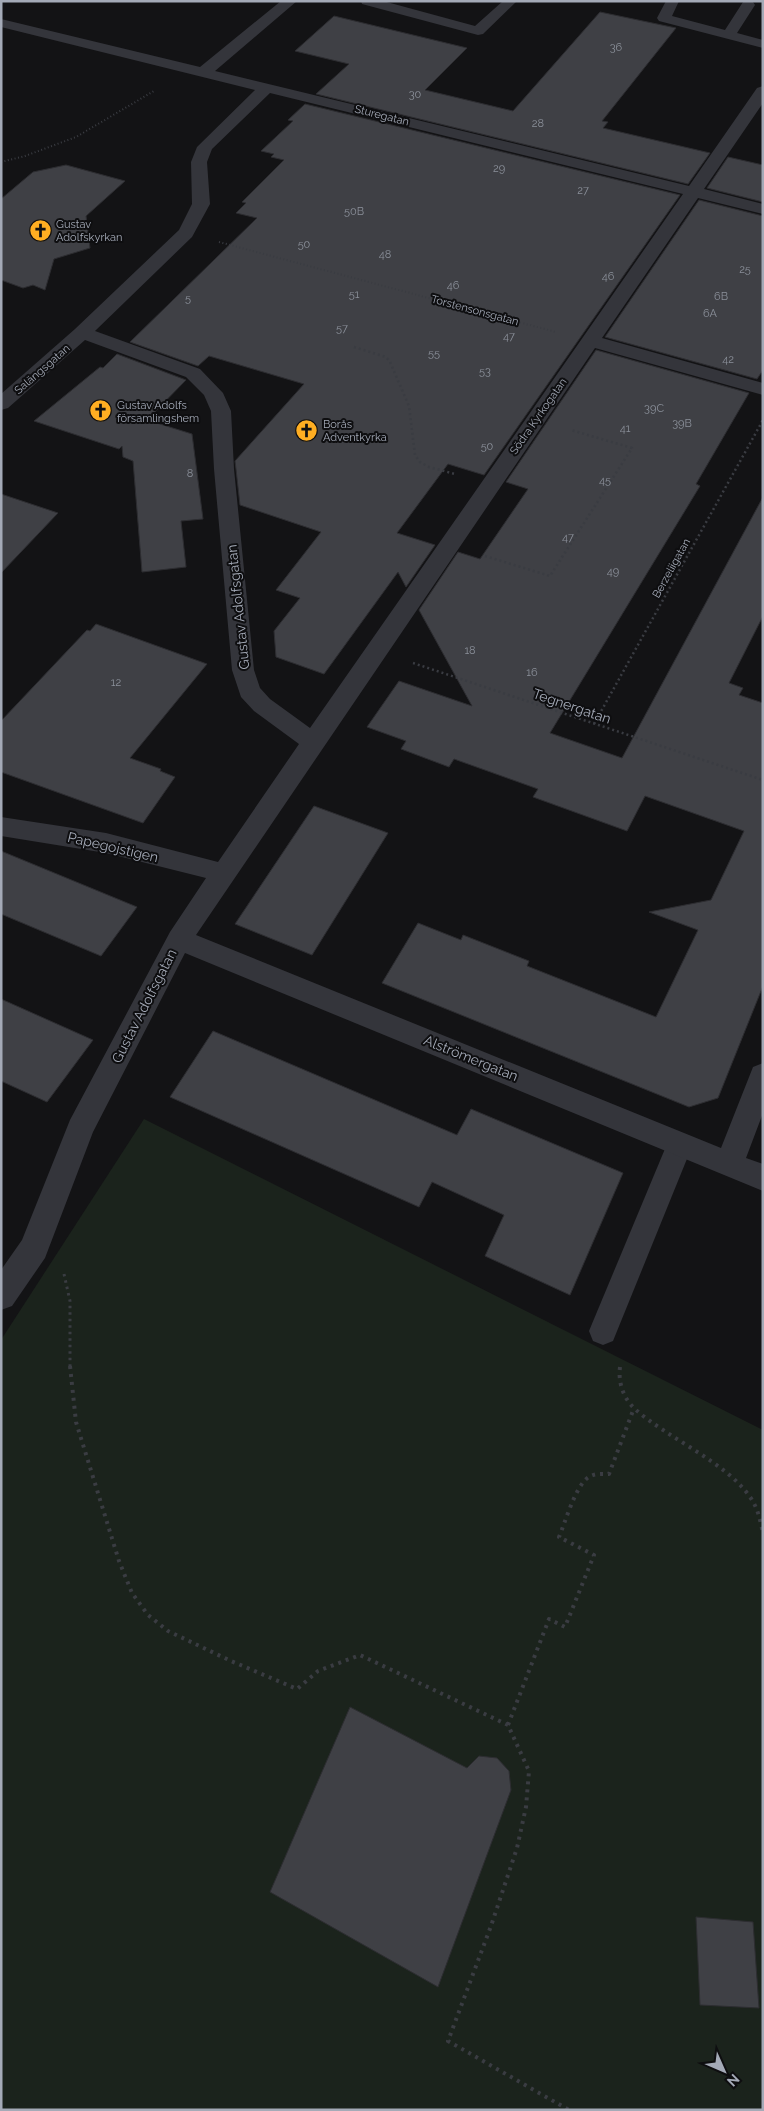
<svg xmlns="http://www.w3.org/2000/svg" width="764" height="2111" font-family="Raleway,sans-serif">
	<rect width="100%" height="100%" fill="#131315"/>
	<!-- green -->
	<path fill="#1b231c" d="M144 1119 763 1430V2110H1V1340Z"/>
	<!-- building -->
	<g fill="#3f4045" stroke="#2d2d31">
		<path d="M600 12 676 28 602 121 608 122 603 128 710 153 688 184 316 94 349 64 295 51 334 16 467 48 425 90 513 111Z"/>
		<path d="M305 104 680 195 484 475 448 464 397 533 435 545 406 587 398 572 324 674 276 657 274 631 300 598 276 590 321 532 240 505 236 469 235 461 304 384 209 356 198 366 130 342 257 218 236 213 246 203 242 202 284 160 271 157 274 154 261 151 293 121 288 120Z"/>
		<path d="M728 157 763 165V202L707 188Z"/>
		<path d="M66 165 125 181 86 216 90 248 54 259 45 290 33 285 23 288 1 280V199L33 172Z"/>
		<path d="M699 200 763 216V370L757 379 605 337Z"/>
		<path d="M596 350 749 393 696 484 700 486 550 733 622 758 763 497V616L729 683 743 688 739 695 763 703V986L718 1098 689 1107 382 983 418 923 461 940 463 935 529 961 527 966 656 1017 698 930 649 912 711 900 744 831 645 796 627 831 533 797 538 789 454 759 449 767 401 749 406 741 367 727 399 681 472 706 419 610 458 552 480 559 528 489 506 482Z"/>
		<path d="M117 354 186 380 147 420 192 434 203 519 181 521 186 567 142 572 133 461 123 457 122 446 119 449 34 421 100 367 103 368Z"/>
		<path d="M1 494 58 513 1 573Z"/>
		<path d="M96 624 207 664 130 758 161 769 160 771 175 777 143 823 1 772V721L87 630 90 631Z"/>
		<path d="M314 806 388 833 312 955 235 924Z"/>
		<path d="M1 851 137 907 101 956 1 914Z"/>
		<path d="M1 999 93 1040 47 1102 1 1081Z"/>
		<path d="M213 1031 457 1135 471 1109 623 1173 570 1295 485 1256 504 1215 432 1182 419 1207 170 1097Z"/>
		<path d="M350 1707 467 1768 479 1756 497 1758 509 1771 511 1790 438 1987 270 1892Z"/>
		<path d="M696 1917 753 1922 759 2008 700 2005Z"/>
	</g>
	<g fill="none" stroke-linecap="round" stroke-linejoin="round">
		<!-- path-far3 -->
		<g stroke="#3a3c42" stroke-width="2" stroke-dasharray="1 2.5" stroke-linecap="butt">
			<path d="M1 162 25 156 76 137 154 91"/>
			<path d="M219 242 556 332"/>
		</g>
		<!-- path-far2 -->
		<g stroke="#3a3c42" stroke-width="2.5" stroke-dasharray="2 3" stroke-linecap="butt">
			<path d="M354 347 386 357 390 362 409 406 415 455 420 462 429 467 455 474"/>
			<path d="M485 556 550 576 632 448 571 430"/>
			<path d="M413 663 763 780"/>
			<path d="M594 724 763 420"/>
		</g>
		<!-- path-far1 -->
		<path stroke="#3a3c42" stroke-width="3" stroke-dasharray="2.5 4" stroke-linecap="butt" d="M64 1274 70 1301V1367"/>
		<!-- path -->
		<g stroke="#3a3c42" stroke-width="4" stroke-dasharray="3 5" stroke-linecap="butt">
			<path d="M70 1366 76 1422 119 1561 132 1593 148 1615 168 1631 231 1661 297 1689 318 1671 360 1655 508 1725 529 1771 526 1807 517 1848 491 1926 448 2041 569 2110"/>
			<path d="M620 1367C618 1382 623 1398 635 1409 667 1438 726 1462 750 1497 758 1508 760 1520 763 1533"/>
			<path d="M508 1725 549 1619 565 1627 594 1555 559 1537C565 1523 576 1484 589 1477 595 1473 602 1474 609 1474L634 1408"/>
		</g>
		<!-- lane -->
		<g fill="#34353b" fill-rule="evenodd">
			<path d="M361 1H383L475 26 503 1H517L483 34 478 35 362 4Z"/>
			<path d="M666 1H679L672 16 725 30 743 2H753L755 5 737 33 763 40V48L659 21 657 18Z"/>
			<path d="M680 1132 689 1136 693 1144 613 1341 603 1345 593 1341 589 1331 667 1144 671 1136Z"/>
		</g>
		<!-- street -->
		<path fill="#34353b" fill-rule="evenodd" d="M281 1H297L215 71 689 186 757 88 763 86V103L704 189 763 204V214L698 198 602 338 763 383V395L595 348 196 935 721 1148 753 1067 763 1063V1113L746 1158 763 1164V1191L185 953 93 1132 45 1258 12 1306 1 1310V1270L22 1240 70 1120 170 932 206 878 106 853 1 836V817L106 833 218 862 299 744 254 711 241 697 232 670 214 469 211 411 204 395 186 377 85 340 8 408 1 410V394L75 329 179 230 192 204 191 162 197 147 255 90 1 27V19L200 67ZM270 93 683 194 310 728 270 699 260 688 254 670 234 469 231 411 223 393 200 369 95 331 192 237 210 204 207 162 212 149Z"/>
	</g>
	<!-- icons -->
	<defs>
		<symbol id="church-disc" viewBox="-11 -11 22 22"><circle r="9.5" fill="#ffae22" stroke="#0e0e10"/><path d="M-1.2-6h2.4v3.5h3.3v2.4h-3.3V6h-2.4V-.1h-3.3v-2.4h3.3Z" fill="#111"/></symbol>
	</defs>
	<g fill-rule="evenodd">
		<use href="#church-disc" x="28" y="218" width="25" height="25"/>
		<use href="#church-disc" x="88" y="398" width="25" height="25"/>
		<use href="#church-disc" x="294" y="418" width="25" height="25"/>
	</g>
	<g text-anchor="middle" stroke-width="4" stroke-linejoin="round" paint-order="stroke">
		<!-- number labels -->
		<g font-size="11" fill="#8b909a">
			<text x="616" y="51">36</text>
			<text x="415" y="98">30</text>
			<text x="538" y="127">28</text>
			<text x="499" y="172">29</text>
			<text x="583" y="194">27</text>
			<text x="354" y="215">50B</text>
			<text x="304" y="248">50</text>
			<text x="385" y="258">48</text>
			<text x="745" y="273">25</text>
			<text x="608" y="280">46</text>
			<text x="453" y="289">46</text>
			<text x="354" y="298">51</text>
			<text x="721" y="300">6B</text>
			<text x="188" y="302">5</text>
			<text x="710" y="317">6A</text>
			<text x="342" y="332">57</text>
			<text x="509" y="340">47</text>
			<text x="434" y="357">55</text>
			<text x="728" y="363">42</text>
			<text x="485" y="375">53</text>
			<text x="654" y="412">39C</text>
			<text x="682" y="427">39B</text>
			<text x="625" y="432">41</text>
			<text x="487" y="450">50</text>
			<text x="190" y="477">8</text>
			<text x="605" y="484">45</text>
			<text x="568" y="541">47</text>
			<text x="613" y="575">49</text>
			<text x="470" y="654">18</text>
			<text x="532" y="676">16</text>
			<text x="116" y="686">12</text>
		</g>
		<!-- far-street labels -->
		<g font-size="11" fill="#a4aab7" stroke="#0e0e10">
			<text transform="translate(382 115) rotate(14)" y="4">Sturegatan</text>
			<text transform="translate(475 310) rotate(15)" y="4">Torstensonsgatan</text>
			<text transform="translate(42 369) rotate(-41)" y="4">Salängsgatan</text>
			<text transform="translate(538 416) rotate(-55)" y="4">Södra Kyrkogatan</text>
			<text transform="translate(671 568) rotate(-61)" y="4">Berzeliigatan</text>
		</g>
		<!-- far-poi labels -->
		<g font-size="11" fill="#a4aab7" stroke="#0e0e10" text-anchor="start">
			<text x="56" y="228">Gustav<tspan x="56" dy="13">Adolfskyrkan</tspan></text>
			<text x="117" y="409">Gustav Adolfs<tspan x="117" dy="13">församlingshem</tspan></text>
			<text x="323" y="428">Borås<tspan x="323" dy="13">Adventkyrka</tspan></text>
		</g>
		<!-- street labels -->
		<g font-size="14" fill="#a4aab7" stroke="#0e0e10">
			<text transform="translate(238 607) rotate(-96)" y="5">Gustav Adolfsgatan</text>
			<text transform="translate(572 706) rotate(19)" y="5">Tegnergatan</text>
			<text transform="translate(113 847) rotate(13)" y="5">Papegojstigen</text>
			<text transform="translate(144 1006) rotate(-63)" y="5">Gustav Adolfsgatan</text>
			<text transform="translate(471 1058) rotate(22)" y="5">Alströmergatan</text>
		</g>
	</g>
	<!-- border -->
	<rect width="764" height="2111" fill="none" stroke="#a4aab7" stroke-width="5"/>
	<!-- north arrow -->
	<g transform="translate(724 2071) rotate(135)" stroke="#0e0e10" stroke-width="4" paint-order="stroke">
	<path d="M0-4L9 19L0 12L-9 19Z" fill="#a4aab7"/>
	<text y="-8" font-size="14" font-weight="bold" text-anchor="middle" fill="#a4aab7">N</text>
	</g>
</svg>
